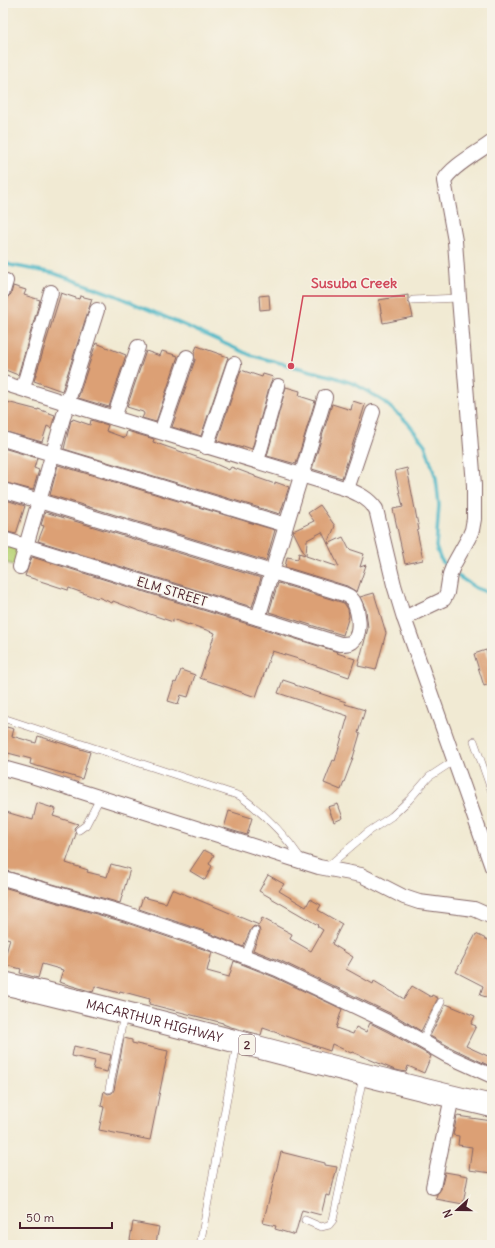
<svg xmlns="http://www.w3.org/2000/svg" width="495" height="1248" font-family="Delius,sans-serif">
	<rect width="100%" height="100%" fill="#f7f3e8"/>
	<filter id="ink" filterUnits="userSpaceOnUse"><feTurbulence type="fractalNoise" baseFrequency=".025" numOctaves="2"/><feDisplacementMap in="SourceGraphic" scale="8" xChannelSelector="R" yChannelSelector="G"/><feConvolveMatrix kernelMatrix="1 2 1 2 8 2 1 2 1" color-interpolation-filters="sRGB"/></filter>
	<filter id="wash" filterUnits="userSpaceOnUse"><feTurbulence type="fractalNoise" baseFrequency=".012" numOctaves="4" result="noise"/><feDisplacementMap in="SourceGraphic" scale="16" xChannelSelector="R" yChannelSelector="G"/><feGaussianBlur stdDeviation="0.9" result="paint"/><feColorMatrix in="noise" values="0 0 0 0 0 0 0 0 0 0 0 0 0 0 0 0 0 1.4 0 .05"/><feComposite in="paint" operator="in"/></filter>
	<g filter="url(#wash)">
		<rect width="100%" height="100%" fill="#f1ead3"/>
		<!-- green -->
		<path fill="#bbd57b" stroke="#827a53" d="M3 543 22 548 17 566 3 562Z"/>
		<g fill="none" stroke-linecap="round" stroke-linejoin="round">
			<!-- stream -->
			<g stroke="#49b5c5" stroke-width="3.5">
				<path d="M3 261 10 265 53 273 117 296 186 326 250 355 334 377 355 384 383 401 407 422 425 445 436 478 439 505 436 547 440 558 446 566"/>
				<path d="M458 576 476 588 492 594"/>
			</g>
		</g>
		<g id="blocks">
			<!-- building -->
			<g fill="#dca074" fill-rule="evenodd">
				<path d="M13 286 26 290 24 295 40 300 18 375 3 369V309L7 298 11 294Z"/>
				<path d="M61 293 79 299 80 296 92 299 62 391 34 381Z"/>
				<path d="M269 295 270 309 260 310 259 296Z"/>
				<path d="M408 295V301L410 304 413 317 383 323 379 300Z"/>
				<path d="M96 343 126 355 109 407 78 398Z"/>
				<path d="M197 346 228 357 201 436 172 427 195 360 194 353Z"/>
				<path d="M146 351 160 356 162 351 178 356 156 422 142 418 144 414 143 412 127 407Z"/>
				<path d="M241 370 262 377 263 374 273 377 270 384 252 449 243 446V448L217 441Z"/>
				<path d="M286 387 300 391 299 396 315 401 296 464 267 456Z"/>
				<path d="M3 401 38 410V409L55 415 51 428 47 426 42 442 3 431Z"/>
				<path d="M353 401 365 405 342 478 312 469 332 404 351 410Z"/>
				<path d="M73 419 90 425 91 420 108 425 106 431 125 438 127 431 154 439 153 442 211 462 229 470 231 467 255 476V477L275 484V482L289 487 280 514 64 449 71 420 72 421Z"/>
				<path d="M3 448 37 458 34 468 39 470 33 490 3 482Z"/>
				<path d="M58 465 275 530 266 561 50 495Z"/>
				<path d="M407 468 419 530 417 531 423 560 405 564 393 509 403 507 395 471Z"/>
				<path d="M3 499 25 506 16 534 3 531Z"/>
				<path d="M320 505 335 526 328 544 343 537 349 549 364 554 360 567 366 565 357 592 347 586 285 567 287 557 298 559 299 553 305 555 293 531 314 521 308 513ZM322 532 328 544 339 567 306 556 307 540Z"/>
				<path d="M45 512 261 578 252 607 38 541 44 526 41 525Z"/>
				<path d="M32 557 338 652 337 653 355 659 349 677 305 662V661L272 651 256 697 200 678 215 633 189 624V625L173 619V622L147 613V614L113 601 112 603 98 597 97 598 69 588 68 590 25 576Z"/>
				<path d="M278 583 344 603 348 609 349 616 343 635 269 612Z"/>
				<path d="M374 593 386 633 376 670 358 666 368 628 366 610 360 597Z"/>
				<path d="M486 650 492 670V683L484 686 474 654Z"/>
				<path d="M181 670 195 675 188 697 181 695 178 704 168 701 174 682 176 683Z"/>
				<path d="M283 680 295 684V685L346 702 345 704 365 710 358 733 360 734 352 761 341 790 324 783 333 760 335 761 348 716 278 693Z"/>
				<path d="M3 726 14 729 12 736 36 743 38 736 90 752 82 779 30 764 31 759 8 753 6 760 3 759Z"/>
				<path d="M37 803 56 809 53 816 78 824 74 828 76 834 66 863 88 870 87 872 107 877 111 864 130 869 120 903 3 870V822L6 812 33 820Z"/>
				<path d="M338 804 343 818 334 822 328 807Z"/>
				<path d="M229 811 252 818 247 835 224 828Z"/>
				<path d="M204 850 214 855 209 864 212 866 205 880 190 871Z"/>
				<path d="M268 875 284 884 279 891 306 907 310 899 321 905 318 910 342 924 332 944 353 957 346 969 373 984 374 981 404 999 412 986 431 997 432 995 438 998 421 1031 396 1016 281 961 253 950 260 932 259 928 257 927 254 926 251 929 243 947 204 931 139 909 143 897 166 903 172 889 259 925 262 918 292 934 290 939 311 951 323 930 317 926 318 925 259 891Z"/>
				<path d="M3 887 124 922 212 952 207 971 229 977 234 961 274 977 342 1009 336 1028 353 1034 356 1027 366 1032 370 1023 388 1032 431 1056 424 1073 408 1066 406 1072 395 1070 352 1052 351 1053 332 1044 330 1051 263 1028 261 1035 231 1027 223 1024V1023L149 1004 150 999 120 991 119 993 95 986 93 992 59 982 63 970 42 964 38 978 20 973 21 969 3 964 10 939 3 937Z"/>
				<path d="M476 934 492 942V999L480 995 483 986 456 972Z"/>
				<path d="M446 1004 475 1016 471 1024 476 1026 466 1046 492 1058V1067L452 1048 430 1036Z"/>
				<path d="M124 1038 132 1040V1043L168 1051 150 1140 99 1130 104 1107 101 1106 104 1091 108 1094 112 1093 114 1090Z"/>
				<path d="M74 1046 111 1055 107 1072 93 1069 95 1061 72 1056Z"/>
				<path d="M457 1116 492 1121V1173L469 1170 472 1147 458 1145 459 1136 453 1135Z"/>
				<path d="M281 1152 325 1163V1165L337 1167 330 1196 326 1195 321 1215 302 1210 295 1235 275 1229 276 1226 263 1223Z"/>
				<path d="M445 1172 468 1176 463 1204 436 1199 437 1194 441 1189Z"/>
				<path d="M133 1222 159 1227 156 1243 141 1240 140 1242 130 1240Z"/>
			</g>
		</g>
	</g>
	<g filter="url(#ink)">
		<use href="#blocks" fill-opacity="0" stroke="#846666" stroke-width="1"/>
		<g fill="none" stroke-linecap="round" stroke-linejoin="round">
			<defs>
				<g id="lane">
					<path d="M413 300 459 298"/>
					<path d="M3 718 240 796C265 814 285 835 302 860"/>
					<path d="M474 741 492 792"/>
					<path d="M79 830 86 825 100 798"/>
					<path d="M326 868 368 832 392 816 409 800 429 777 455 760"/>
					<path d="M245 956 255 931"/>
					<path d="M422 1041 441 1002"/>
					<path d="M109 1089 124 1015"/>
					<path d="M305 1220 321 1227 329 1225 333 1220 363 1077"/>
					<path d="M200 1245 237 1044"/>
				</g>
				<g id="street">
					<path d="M3 291 6 281"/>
					<path d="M3 383 114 418 347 489C359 494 368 498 376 509L394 585 404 618 492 867"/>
					<path d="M23 388 51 292"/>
					<path d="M114 418 138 347"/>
					<path d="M161 432 187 357"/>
					<path d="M3 439 286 525"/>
					<path d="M206 447 234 364"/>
					<path d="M257 461 278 386"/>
					<path d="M347 489 373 412"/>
					<path d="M3 490 344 594C346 595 348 595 350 597 359 605 363 634 352 642 349 644 344 644 340 644L258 618 3 539"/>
					<path d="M20 567 67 404 97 310"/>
					<path d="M258 618 325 397"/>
					<path d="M404 618 444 599 447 593 450 574 454 564 469 537 472 530 474 519V485L459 298 455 241 444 181C450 167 479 152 492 142"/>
					<path d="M3 768 32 776 319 867 361 875 404 897 419 902 474 909 492 917"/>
					<path d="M3 878 127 914 201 939 277 969 392 1024 448 1056 492 1076"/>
					<path d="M433 1187 452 1097"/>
				</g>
				<g id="highway">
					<path id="s1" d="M3 983C167 1021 328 1068 492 1106"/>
				</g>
			</defs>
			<!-- lane casing -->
			<use href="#lane" stroke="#846666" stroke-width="8"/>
			<!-- street casing -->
			<use href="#street" stroke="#846666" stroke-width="16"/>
			<!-- highway casing -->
			<use href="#highway" stroke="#846666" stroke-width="24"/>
			<!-- lane -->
			<use href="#lane" stroke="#fff" stroke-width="7"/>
			<!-- street -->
			<use href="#street" stroke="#fff" stroke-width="14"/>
			<!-- highway -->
			<use href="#highway" stroke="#fff" stroke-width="22"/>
		</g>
	</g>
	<g text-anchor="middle" stroke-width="3" stroke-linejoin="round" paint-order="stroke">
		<!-- shield labels -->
		<rect fill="#f7f3e8" stroke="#7e5f64" stroke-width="1" x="239" y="1035" width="16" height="20" rx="3"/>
		<g font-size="12" font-weight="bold" fill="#4a1f2b">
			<text x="247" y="1049">2</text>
		</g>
		<!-- street labels -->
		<g font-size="13" fill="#4a1f2b" stroke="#f7f3e8">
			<text transform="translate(172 591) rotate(17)" y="5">ELM STREET</text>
			<text dy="5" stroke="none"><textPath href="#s1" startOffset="156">MACARTHUR HIGHWAY</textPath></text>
		</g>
	</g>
	<!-- callouts -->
	<path fill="none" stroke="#d1495b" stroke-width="1.5" d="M291 366L303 296H405"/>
	<circle fill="#d1495b" stroke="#f7f3e8" stroke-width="1.5" cx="291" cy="366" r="4"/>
	<g font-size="14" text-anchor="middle" font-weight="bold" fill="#d1495b" stroke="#f7f3e8" stroke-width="3" stroke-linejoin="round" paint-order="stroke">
		<text x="354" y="288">Susuba Creek</text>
	</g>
	<!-- margin -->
	<rect width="495" height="1248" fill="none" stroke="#f7f3e8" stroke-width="16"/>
	<!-- north arrow -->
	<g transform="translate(457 1210) rotate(249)" stroke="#f7f3e8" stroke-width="3" paint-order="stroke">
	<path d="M0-3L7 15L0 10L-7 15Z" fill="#4a1f2b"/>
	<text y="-6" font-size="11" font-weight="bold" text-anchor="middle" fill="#4a1f2b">N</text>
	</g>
	<!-- scale -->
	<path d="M20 1222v6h92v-6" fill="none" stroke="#4a1f2b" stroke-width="2"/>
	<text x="26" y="1222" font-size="12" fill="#4a1f2b" stroke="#f7f3e8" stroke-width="3" paint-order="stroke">50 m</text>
</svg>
